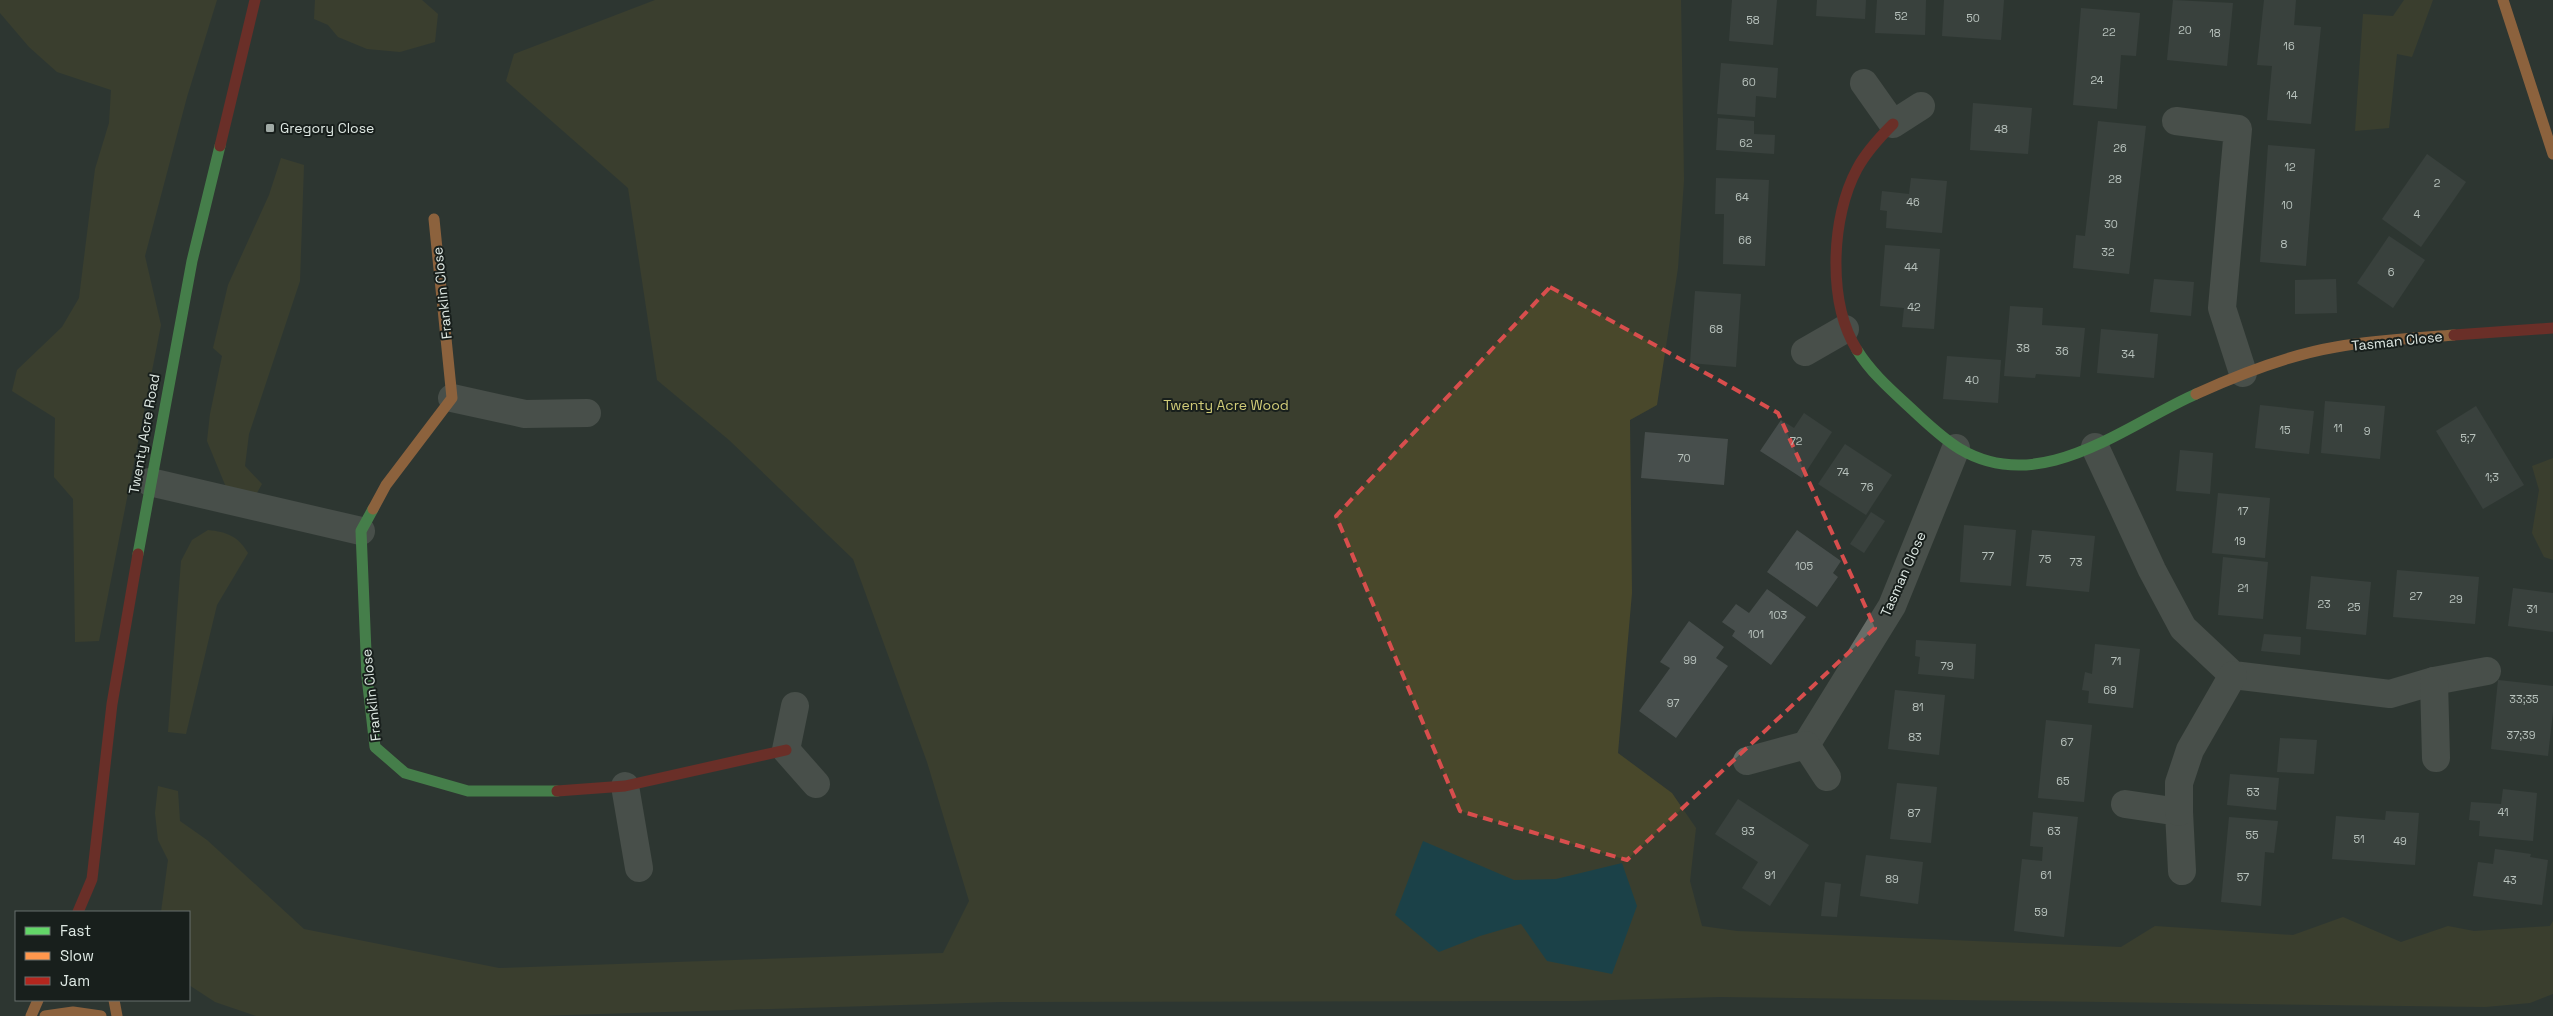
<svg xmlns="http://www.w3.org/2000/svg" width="2553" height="1016" font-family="'Space Grotesk',sans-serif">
	<rect width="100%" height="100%" fill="#2e3632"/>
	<!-- green -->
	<g fill="#49482b">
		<path d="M0 0H217L187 97 145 256 161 325 99 641 75 642 73 499 54 477 55 418 12 391 17 370 62 327 79 298 95 169 109 123 111 90 57 72 29 47 0 13Z"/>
		<path d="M315 0H422L438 14 435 42 400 52 367 49 338 37 328 25 314 19Z"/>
		<path d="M655 0H1681L1684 180 1678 268 1657 405 1630 420 1632 593 1618 753 1672 793 1696 828 1690 881 1702 926 1737 931 2121 947 2155 926 2293 935 2343 917 2401 942 2448 926 2474 931 2550 926 2553 921V994L2530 1003 2485 1007 1720 997 1576 1001 1000 1002 535 1016H256L215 1002 189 985V912H161L168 860 158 840 155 813 158 786 178 791 180 821 207 840 304 929 499 968 943 953 969 901 927 762 853 559 729 440 657 380 628 188 506 81 514 54Z"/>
		<path d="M2404 0H2433L2412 57 2397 54 2389 128 2355 131 2363 14 2393 16Z"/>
		<path d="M281 158 304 165 300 281 249 434 245 466 262 484 253 500 228 492 207 441 210 414 222 356 213 348 228 285 269 195Z"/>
		<path d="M2553 458V560L2544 557 2532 533 2539 490 2532 466Z"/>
		<path d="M208 530C227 532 238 536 248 553L217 605 186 734 168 732 181 561 192 540Z"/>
	</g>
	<!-- water -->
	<path fill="#064f64" d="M1423 841 1514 880 1556 879 1622 863 1637 906 1612 974 1547 961 1521 924 1480 936 1439 952 1395 915Z"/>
	<!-- building -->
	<g fill="#474e4c">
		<path d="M1732 0H1777L1773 45 1729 41Z"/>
		<path d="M1817 0H1866L1865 19 1816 16Z"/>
		<path d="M1877 0H1926L1925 35 1875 33Z"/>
		<path d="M1944 0H2004L2001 40 1942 36Z"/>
		<path d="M2173 0 2233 3 2227 66 2167 60Z"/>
		<path d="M2264 0H2296L2294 25 2321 27 2311 124 2267 120 2272 66 2257 65Z"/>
		<path d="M2081 8 2140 13 2136 56 2121 55 2117 109 2073 105Z"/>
		<path d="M1721 63 1778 68 1776 98 1756 96 1755 117 1717 114Z"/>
		<path d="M1973 103 2032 108 2028 154 1970 150Z"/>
		<path d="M1718 118 1754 121V134L1775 135 1774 154 1716 150Z"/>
		<path d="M2098 121 2146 126 2129 274 2073 268 2076 235 2085 236Z"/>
		<path d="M2268 145 2315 149 2306 266 2260 262Z"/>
		<path d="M2427 154 2466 182 2421 247 2382 219Z"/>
		<path d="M1716 178 1769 180 1765 266 1723 264 1724 214H1715Z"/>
		<path d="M1911 178 1947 181 1942 233 1886 228 1887 211 1880 210 1882 191 1909 194Z"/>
		<path d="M2389 236 2425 260 2393 308 2357 283Z"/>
		<path d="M1885 245 1940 249 1934 329 1902 327 1904 308 1880 306Z"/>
		<path d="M2154 279 2194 282 2191 316 2150 312Z"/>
		<path d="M2336 279 2337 313 2295 314V280Z"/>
		<path d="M1695 291 1741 294 1736 367 1690 363Z"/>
		<path d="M2010 306 2043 308 2042 325 2085 328 2080 377 2036 374 2035 378 2004 376Z"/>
		<path d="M2101 329 2158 334 2154 378 2097 373Z"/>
		<path d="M1947 356 2001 360 1998 403 1943 399Z"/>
		<path d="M2325 401 2385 406 2380 459 2321 453Z"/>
		<path d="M2260 405 2314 411 2309 454 2255 448Z"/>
		<path d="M2476 406 2524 485 2483 509 2436 431Z"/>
		<path d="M1804 413 1832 432 1802 478 1760 451 1781 420 1794 428Z"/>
		<path d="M1645 432 1728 439 1724 485 1641 478Z"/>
		<path d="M1845 444 1892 475 1866 515 1818 484Z"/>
		<path d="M2180 450 2213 453 2210 494 2176 491Z"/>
		<path d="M2218 493 2270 498 2265 558 2212 553Z"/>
		<path d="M1871 512 1885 521 1864 553 1850 544Z"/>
		<path d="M1964 525 2016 530 2011 586 1960 582Z"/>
		<path d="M1797 530 1841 561 1833 573 1838 577 1817 607 1767 572Z"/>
		<path d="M2032 530 2095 536 2089 592 2026 586Z"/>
		<path d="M2223 557 2268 562 2263 619 2218 615Z"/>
		<path d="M2397 570 2479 577 2475 624 2393 617Z"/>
		<path d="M2311 576 2371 582 2366 635 2306 629Z"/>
		<path d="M2513 588 2553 593V632L2508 626Z"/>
		<path d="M1767 589 1806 617 1771 665 1732 636 1735 631 1722 622 1736 604 1749 613Z"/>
		<path d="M1689 621 1724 647 1716 658 1728 666 1676 738 1639 711 1670 668 1660 662Z"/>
		<path d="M2264 634 2301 637 2300 655 2261 651Z"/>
		<path d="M1916 640 1976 644 1974 679 1918 674 1920 657 1915 656Z"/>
		<path d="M2095 644 2140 649 2133 708 2088 703 2089 691 2082 690 2085 672 2092 674Z"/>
		<path d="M2498 680 2553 686V712L2548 756 2491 749Z"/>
		<path d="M1895 690 1945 695 1939 755 1888 749Z"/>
		<path d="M2046 720 2092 725 2084 802 2038 798Z"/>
		<path d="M2280 738 2317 740 2314 774 2277 772Z"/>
		<path d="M2230 774 2279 778 2276 810 2227 805Z"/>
		<path d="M1897 783 1937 787 1931 843 1890 839Z"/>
		<path d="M2503 789 2537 793 2533 841 2479 836 2480 821 2469 820 2471 802 2501 804Z"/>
		<path d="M1738 799 1809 845 1770 906 1742 888 1758 862 1715 834Z"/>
		<path d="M2386 811 2419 813 2415 865 2332 859 2336 816 2385 820Z"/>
		<path d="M2033 812 2078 817 2064 937 2014 931 2022 859 2042 861 2043 847 2030 846Z"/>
		<path d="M2229 817 2278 821 2274 853 2265 852 2261 906 2221 902Z"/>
		<path d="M2495 849 2531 854 2530 857 2548 860 2542 905 2473 896 2478 862 2493 864Z"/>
		<path d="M1866 855 1923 862 1918 904 1860 896Z"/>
		<path d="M1825 882 1841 884 1837 917 1821 916Z"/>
	</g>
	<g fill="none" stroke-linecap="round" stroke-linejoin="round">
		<!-- street -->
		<g stroke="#686d68" stroke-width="28">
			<path d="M1864 83 1893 124 1921 106"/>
			<path d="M2176 121 2238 129 2222 308 2243 373"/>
			<path d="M1805 352 1845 329"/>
			<path d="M452 398 525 414 587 413"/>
			<path d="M2095 447 2152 570 2183 628 2233 675 2390 694 2434 681 2487 671"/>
			<path d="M150 482 361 531"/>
			<path d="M2434 681 2436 758"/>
			<path d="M795 706 786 750 816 784"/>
			<path d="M1806 745 1892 606 1956 448"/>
			<path d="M1747 761 1806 745 1827 777"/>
			<path d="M625 786 639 868"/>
			<path d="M2125 804 2179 812 2182 871"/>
			<path d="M2179 812V783L2190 750 2233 675"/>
		</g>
		<!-- fast -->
		<g stroke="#63d668" stroke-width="11">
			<path d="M1857 350C1873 376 1897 395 1919 416 1932 428 1945 440 1960 449 2041 497 2124 426 2196 394"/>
			<path d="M373 509 361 531 367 677 375 747 405 773 468 791H557"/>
			<path d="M138 554 192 261 220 146"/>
		</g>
		<!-- slow -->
		<g stroke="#ff974d" stroke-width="11">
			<path d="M2503 0 2553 154"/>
			<path d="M2196 394C2240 374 2288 355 2336 347 2375 340 2415 338 2454 335"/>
			<path d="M373 509 386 485 452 398 434 219"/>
			<path d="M114 1000 117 1016"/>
			<path d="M31 1016 38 1000"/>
			<path d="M45 1016 73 1012 101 1016"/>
		</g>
		<!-- jam -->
		<g stroke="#b3261e" stroke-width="11">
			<path d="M220 146 255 0"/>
			<path d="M2454 335 2553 328"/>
			<path d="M1857 350C1827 302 1831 217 1857 169 1866 152 1879 138 1893 124"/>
			<path d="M557 791 625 786 786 750"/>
			<path d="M78 912 92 879 112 704 138 554"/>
		</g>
	</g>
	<!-- marked area -->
	<path d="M0 0H2553V1016H0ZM1550 287 1778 413 1875 628 1627 860 1460 811 1336 516Z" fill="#2e3632" fill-opacity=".55" fill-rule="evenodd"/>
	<path fill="none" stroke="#d84e4d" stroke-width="4" stroke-dasharray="10 6" stroke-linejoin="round" d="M1550 287 1778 413 1875 628 1627 860 1460 811 1336 516Z"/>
	<!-- markers -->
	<rect fill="#a0aaa5" stroke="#181f1c" stroke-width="2" x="265" y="123" width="10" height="10" rx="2.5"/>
	<g text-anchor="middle" stroke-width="4" stroke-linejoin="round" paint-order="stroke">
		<!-- number labels -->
		<g font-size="11" fill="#b8c2bd">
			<text x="1901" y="20">52</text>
			<text x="1973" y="22">50</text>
			<text x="1753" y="24">58</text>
			<text x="2185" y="34">20</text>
			<text x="2109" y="36">22</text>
			<text x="2215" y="37">18</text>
			<text x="2289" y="50">16</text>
			<text x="2097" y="84">24</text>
			<text x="1749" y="86">60</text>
			<text x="2292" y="99">14</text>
			<text x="2001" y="133">48</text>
			<text x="1746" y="147">62</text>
			<text x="2120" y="152">26</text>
			<text x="2290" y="171">12</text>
			<text x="2115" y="183">28</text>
			<text x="2437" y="187">2</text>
			<text x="1742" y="201">64</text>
			<text x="1913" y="206">46</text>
			<text x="2287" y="209">10</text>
			<text x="2417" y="218">4</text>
			<text x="2111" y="228">30</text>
			<text x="1745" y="244">66</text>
			<text x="2284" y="248">8</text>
			<text x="2108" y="256">32</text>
			<text x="1911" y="271">44</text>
			<text x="2391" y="276">6</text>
			<text x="1914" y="311">42</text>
			<text x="1716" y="333">68</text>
			<text x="2023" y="352">38</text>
			<text x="2062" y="355">36</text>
			<text x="2128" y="358">34</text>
			<text x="1972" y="384">40</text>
			<text x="2338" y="432">11</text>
			<text x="2285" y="434">15</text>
			<text x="2367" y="435">9</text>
			<text x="2468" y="442">5;7</text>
			<text x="1796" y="445">72</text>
			<text x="1684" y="462">70</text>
			<text x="1843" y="476">74</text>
			<text x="2492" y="481">1;3</text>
			<text x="1867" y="491">76</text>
			<text x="2243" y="515">17</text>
			<text x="2240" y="545">19</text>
			<text x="1988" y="560">77</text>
			<text x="2045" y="563">75</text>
			<text x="2076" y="566">73</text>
			<text x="1804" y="570">105</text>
			<text x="2243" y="592">21</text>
			<text x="2416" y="600">27</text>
			<text x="2456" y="603">29</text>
			<text x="2324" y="608">23</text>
			<text x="2354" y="611">25</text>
			<text x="2532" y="613">31</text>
			<text x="1778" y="619">103</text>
			<text x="1756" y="638">101</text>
			<text x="1690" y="664">99</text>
			<text x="2116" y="665">71</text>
			<text x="1947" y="670">79</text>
			<text x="2110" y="694">69</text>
			<text x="2524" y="703">33;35</text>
			<text x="1673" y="707">97</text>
			<text x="1918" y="711">81</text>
			<text x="2521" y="739">37;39</text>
			<text x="1915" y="741">83</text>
			<text x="2067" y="746">67</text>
			<text x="2063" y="785">65</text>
			<text x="2253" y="796">53</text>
			<text x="2503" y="816">41</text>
			<text x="1914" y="817">87</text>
			<text x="1748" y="835">93</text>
			<text x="2054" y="835">63</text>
			<text x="2252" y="839">55</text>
			<text x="2359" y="843">51</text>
			<text x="2400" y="845">49</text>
			<text x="1770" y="879">91</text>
			<text x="2046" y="879">61</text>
			<text x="2243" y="881">57</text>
			<text x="1892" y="883">89</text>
			<text x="2510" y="884">43</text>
			<text x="2041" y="916">59</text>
		</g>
		<!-- poi labels -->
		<g font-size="14" fill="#dee8e3" stroke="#181f1c" text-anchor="start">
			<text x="280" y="133">Gregory Close</text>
		</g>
		<!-- street labels -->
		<g font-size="14" fill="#dee8e3" stroke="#181f1c">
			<text transform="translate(442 293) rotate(-96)" y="5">Franklin Close</text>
			<text transform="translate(2397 341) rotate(-6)" y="5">Tasman Close</text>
			<text transform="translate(144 434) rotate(-80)" y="5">Twenty Acre Road</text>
			<text transform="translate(1903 574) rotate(-66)" y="5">Tasman Close</text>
			<text transform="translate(371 695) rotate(-96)" y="5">Franklin Close</text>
		</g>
		<!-- park labels -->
		<g font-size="14" fill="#d1cc78" stroke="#181f1c">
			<text x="1226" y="410">Twenty Acre Wood</text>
		</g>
	</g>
	<!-- legend -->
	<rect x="15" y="911" width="175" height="90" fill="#181f1c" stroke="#676f6c"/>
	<rect x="25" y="927" width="25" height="8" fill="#63d668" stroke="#676f6c"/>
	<text x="60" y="936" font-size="15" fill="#dee8e3">Fast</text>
	<rect x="25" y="952" width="25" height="8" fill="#ff974d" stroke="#676f6c"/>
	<text x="60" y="961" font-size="15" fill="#dee8e3">Slow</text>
	<rect x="25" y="977" width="25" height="8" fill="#b3261e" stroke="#676f6c"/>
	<text x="60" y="986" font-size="15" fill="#dee8e3">Jam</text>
</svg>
